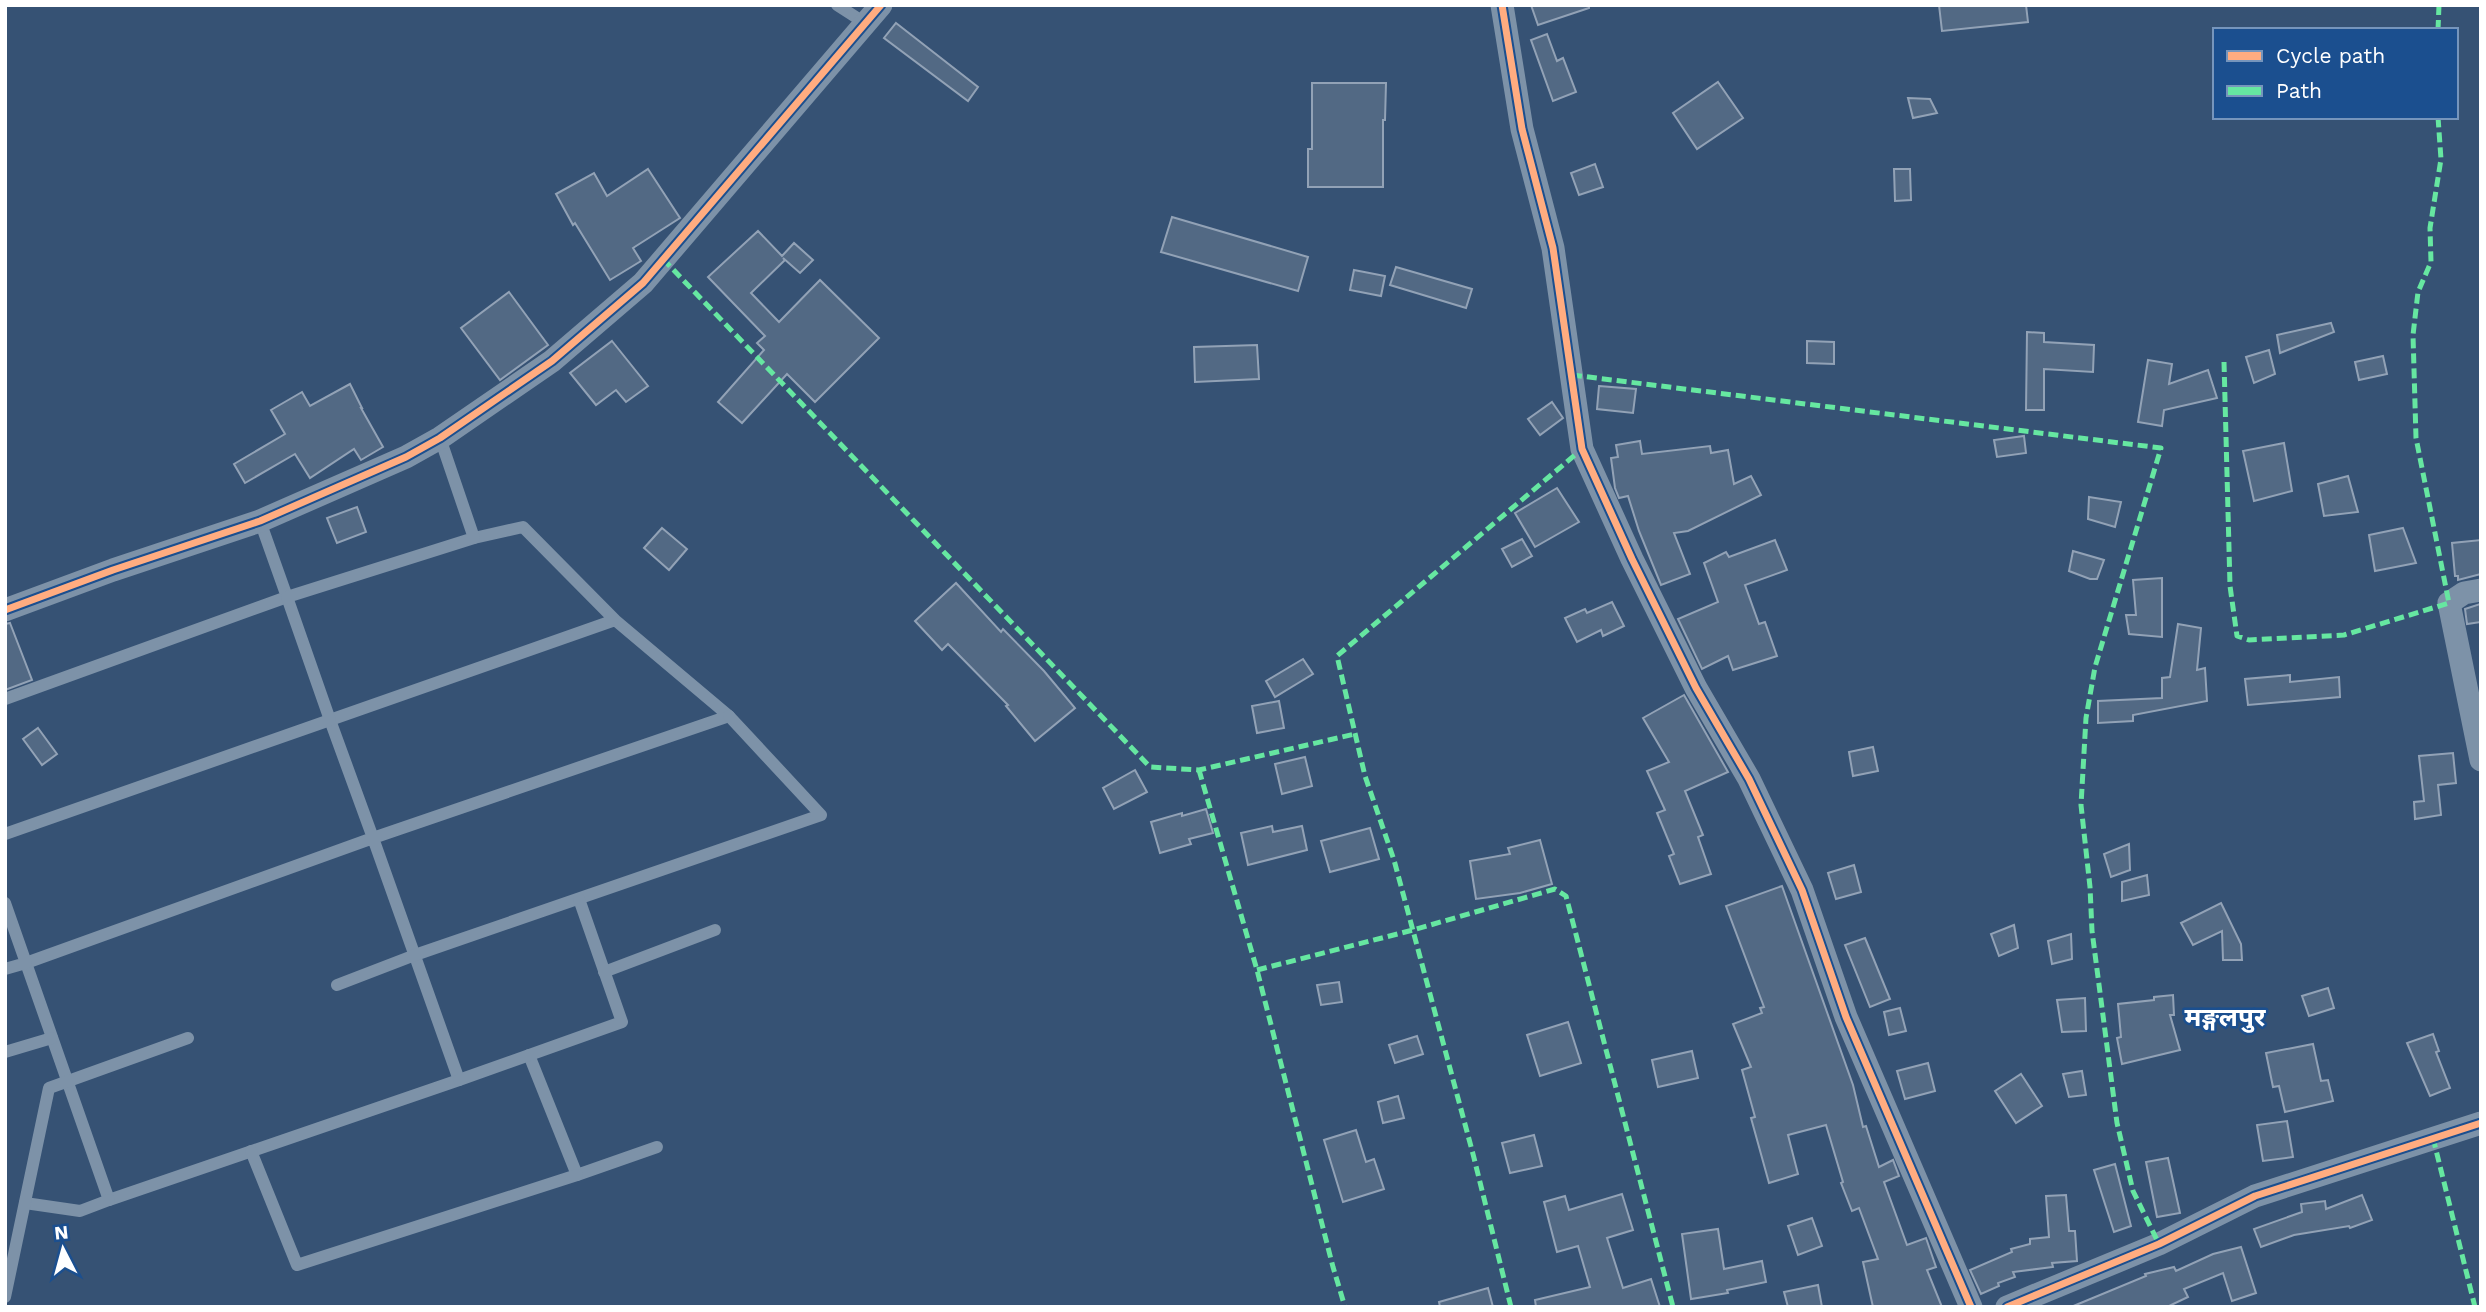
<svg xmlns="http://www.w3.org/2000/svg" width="2486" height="1312" font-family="'Work Sans','Noto Sans Devanagari',sans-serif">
	<rect width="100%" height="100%" fill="#365274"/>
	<!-- building -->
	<g fill="#526984" stroke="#92a2b6" stroke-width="2">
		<path d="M1531 5H1589V8L1538 25Z"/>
		<path d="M1939 5H2026L2028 22 1942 31Z"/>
		<path d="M896 23 978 87 968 101 884 38Z"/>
		<path d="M1547 34 1557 61 1563 58 1576 92 1553 101 1531 40Z"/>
		<path d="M1718 82 1743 118 1697 149 1673 113Z"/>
		<path d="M1312 83H1386L1385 120H1383V187H1308V149H1312Z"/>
		<path d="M1908 98 1930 99 1937 113 1913 118Z"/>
		<path d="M1595 164 1603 187 1579 195 1571 173Z"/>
		<path d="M648 169 680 218 633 248 641 261 610 280 575 223 573 225 556 194 594 173 607 196Z"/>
		<path d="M1894 169H1910L1911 200 1895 201Z"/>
		<path d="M1172 217 1308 257 1298 291 1161 252Z"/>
		<path d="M758 231 782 256 794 243 813 260 800 273 783 258 785 260 751 293 779 322 820 280 879 338 815 402 787 374 742 423 718 402 764 350 757 343 765 336 708 277Z"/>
		<path d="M1396 267 1472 289 1466 308 1390 285Z"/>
		<path d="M1354 270 1385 276 1381 296 1350 290Z"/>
		<path d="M509 292 548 345 500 380 461 328Z"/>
		<path d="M2331 323 2334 332 2280 353 2277 335Z"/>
		<path d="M2027 332 2044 333V342L2094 345 2093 372 2044 369V410H2026Z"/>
		<path d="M612 341 648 386 626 402 616 390 596 405 570 373Z"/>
		<path d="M1807 341 1834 342V364L1807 363Z"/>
		<path d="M1257 345 1259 379 1195 382 1194 347Z"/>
		<path d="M2269 350 2275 374 2254 383 2246 357Z"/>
		<path d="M2383 356 2387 374 2359 380 2355 362Z"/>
		<path d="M2148 360 2172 364 2169 384 2208 370 2217 398 2164 410 2162 426 2138 422Z"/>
		<path d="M350 384 362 408H361L383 447 361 460 354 449 310 478 295 454 245 483 234 464 285 434 271 410 302 392 310 406Z"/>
		<path d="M1599 386 1636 389 1633 413 1597 409Z"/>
		<path d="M1552 402 1563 418 1540 435 1528 419Z"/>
		<path d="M2024 436 2026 453 1997 457 1994 440Z"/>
		<path d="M1640 441 1642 454 1710 446 1711 453 1728 450 1734 484 1751 476 1761 495 1688 531 1674 533 1690 574 1661 585 1639 531 1628 496 1619 498 1615 488 1611 458 1618 457 1616 445Z"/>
		<path d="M2284 443 2292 491 2254 501 2243 451Z"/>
		<path d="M2348 476 2358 512 2324 516 2318 484Z"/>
		<path d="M1557 488 1579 522 1535 547 1515 513Z"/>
		<path d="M2089 497 2121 502 2115 527 2088 519Z"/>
		<path d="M357 507 366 532 337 543 327 518Z"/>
		<path d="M662 528 687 549 669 570 644 548Z"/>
		<path d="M2403 528 2416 563 2375 571 2369 535Z"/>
		<path d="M1522 539 1532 556 1512 567 1502 549Z"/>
		<path d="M1775 540 1787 570 1745 585 1759 624 1765 622 1777 656 1733 670 1728 656 1702 669 1678 619 1718 602 1704 563 1726 552 1729 557Z"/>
		<path d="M2481 540V574L2458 580V576H2455L2452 543Z"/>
		<path d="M2073 551 2104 560 2097 579H2090L2069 571Z"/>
		<path d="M2162 578V637L2129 634 2126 615H2136L2133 580Z"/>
		<path d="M956 583 1001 632 1003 629 1044 671 1075 708 1035 741 1006 706 1008 705 948 644 942 650 915 621Z"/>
		<path d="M1612 602 1624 626 1603 636 1601 630 1577 642 1565 618 1585 609 1587 613Z"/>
		<path d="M2480 604 2481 622 2467 624 2465 609Z"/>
		<path d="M10 623 32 680 5 690V624Z"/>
		<path d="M2178 624 2201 628 2197 670 2205 668 2207 701 2133 715V721L2098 723V701L2162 698V678L2170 677Z"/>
		<path d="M1303 659 1313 674 1275 697 1266 681Z"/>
		<path d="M2290 675V682L2339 677 2340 697 2248 705 2245 679Z"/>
		<path d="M1684 695 1728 772 1685 791 1703 835 1698 837 1711 874 1680 884 1669 856 1674 854 1657 813 1665 810 1647 771 1669 762 1643 718Z"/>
		<path d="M1279 701 1284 728 1257 733 1252 706Z"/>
		<path d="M38 728 57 754 42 765 23 739Z"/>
		<path d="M1873 747 1878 771 1853 776 1849 752Z"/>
		<path d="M2453 753 2456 783 2438 785 2441 815 2415 819 2414 802 2424 801 2419 756Z"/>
		<path d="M1305 757 1312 786 1282 794 1275 764Z"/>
		<path d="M1135 770 1147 792 1114 809 1103 788Z"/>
		<path d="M1206 809 1213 833 1189 839 1191 844 1160 853 1151 822 1182 813V816Z"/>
		<path d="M1272 826 1273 832 1302 826 1307 850 1248 865 1241 833Z"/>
		<path d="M1370 828 1379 859 1330 872 1321 841Z"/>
		<path d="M1540 840 1552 884 1520 893 1476 899 1470 861 1510 854 1508 848Z"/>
		<path d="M2129 844 2130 870 2111 877 2104 854Z"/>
		<path d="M1854 865 1861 892 1836 899 1828 873Z"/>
		<path d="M2147 875 2149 895 2122 901V882Z"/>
		<path d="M1782 886 1853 1085 1863 1127 1866 1126 1879 1167 1893 1160 1899 1176 1884 1182 1907 1245 1926 1238 1936 1267 1927 1270 1942 1307H1873L1863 1262 1878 1259 1859 1208 1852 1211 1841 1183 1843 1182 1826 1125 1788 1135 1798 1174 1769 1183 1751 1118 1755 1117 1742 1070 1751 1067 1733 1024 1762 1013 1760 1008 1764 1007 1726 906Z"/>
		<path d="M2221 903 2241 944 2242 960H2223L2222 931 2193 945 2181 923Z"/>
		<path d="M2014 925 2018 948 1999 956 1991 934Z"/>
		<path d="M2071 934 2072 959 2052 964 2048 941Z"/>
		<path d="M1865 938 1890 999 1870 1007 1845 945Z"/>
		<path d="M1339 982 1342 1002 1321 1005 1317 985Z"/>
		<path d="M2328 988 2334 1008 2309 1016 2302 996Z"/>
		<path d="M2173 995 2174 1015H2170L2180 1050 2122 1064 2117 1038 2121 1037 2118 1004 2154 1000V997Z"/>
		<path d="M2085 998 2086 1031 2062 1032 2057 1000Z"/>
		<path d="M1900 1008 1906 1031 1889 1035 1884 1012Z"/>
		<path d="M1568 1022 1581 1063 1540 1076 1527 1035Z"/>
		<path d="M2433 1034 2439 1051 2436 1052 2450 1088 2430 1096 2407 1043Z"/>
		<path d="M1417 1036 1423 1054 1395 1063 1389 1045Z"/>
		<path d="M2313 1044 2321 1081 2328 1080 2333 1101 2285 1112 2279 1086 2273 1087 2266 1053Z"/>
		<path d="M1692 1051 1698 1078 1658 1087 1652 1060Z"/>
		<path d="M1928 1063 1935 1091 1905 1099 1897 1071Z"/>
		<path d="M2082 1071 2086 1095 2069 1097 2063 1074Z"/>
		<path d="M2021 1074 2042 1106 2016 1123 1995 1091Z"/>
		<path d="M1398 1096 1404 1118 1383 1123 1378 1102Z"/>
		<path d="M2287 1121 2293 1157 2263 1161 2257 1125Z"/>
		<path d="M1356 1130 1366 1162 1374 1159 1384 1189 1343 1202 1324 1140Z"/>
		<path d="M1534 1135 1542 1166 1510 1173 1502 1143Z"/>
		<path d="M2168 1158 2180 1213 2157 1217 2146 1162Z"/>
		<path d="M2115 1164 2131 1226 2114 1232 2094 1170Z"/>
		<path d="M1622 1194 1633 1230 1607 1238 1623 1288 1651 1279 1660 1307H1536L1535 1300 1590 1287 1578 1246 1557 1252 1544 1202 1565 1196 1569 1210Z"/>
		<path d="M2066 1195 2069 1231H2075L2077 1261 2052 1263 2053 1267 2013 1272 2015 1277 1998 1283 1999 1286 1981 1294 1970 1270 2012 1252 2011 1249 2030 1244V1239L2049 1237 2046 1196Z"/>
		<path d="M2362 1195 2372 1220 2350 1228 2349 1226 2294 1235 2261 1247 2254 1229 2302 1212 2301 1204 2325 1201 2326 1209Z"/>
		<path d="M1812 1218 1822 1246 1798 1255 1788 1226Z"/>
		<path d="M1718 1229 1724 1269 1762 1261 1766 1282 1727 1290 1728 1293 1691 1299 1682 1234Z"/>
		<path d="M2241 1247 2256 1293 2232 1301 2223 1273 2184 1289 2188 1297 2167 1307H2071L2146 1276 2145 1274 2174 1267 2176 1271 2213 1254Z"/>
		<path d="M1818 1285 1822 1307H1788L1784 1292Z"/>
		<path d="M1488 1288 1493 1307H1440L1439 1302Z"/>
	</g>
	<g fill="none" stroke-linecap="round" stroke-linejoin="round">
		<!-- lane -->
		<g stroke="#7d92a8" stroke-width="12">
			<path d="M837 5 865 23"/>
			<path d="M474 538 523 527 615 620 330 720 373 838 26 963 109 1200 459 1080 373 838 729 716 615 620"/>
			<path d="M5 699 287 597 260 521"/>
			<path d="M5 834 330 720 287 597 474 538 440 438"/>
			<path d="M5 903 26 963 5 969"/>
			<path d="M604 972 715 930"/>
			<path d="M337 985 415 955 821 815 729 716"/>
			<path d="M5 1052 52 1038"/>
			<path d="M529 1055 577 1175 657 1147"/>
			<path d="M459 1080 622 1022 579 899"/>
			<path d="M251 1151 297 1265 577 1175"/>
			<path d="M25 1203 80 1211 109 1200"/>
			<path d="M5 1297 49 1088 188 1038"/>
		</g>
		<!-- street -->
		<g stroke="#7d92a8" stroke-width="23">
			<path d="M1502 5 1522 129 1553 248 1582 449 1632 559 1696 688 1749 779 1802 890 1846 1017 1971 1307"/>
			<path d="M2481 590 2464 593 2449 603 2481 760"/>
			<path d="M5 610 113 570 260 521 406 457 440 438 552 361 643 283 881 5"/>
			<path d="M2007 1307 2159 1244 2255 1196 2481 1123"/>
		</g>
		<!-- quiet -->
		<g stroke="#66e7a1" stroke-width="5" stroke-dasharray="10 5" stroke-linecap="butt">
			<path d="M2438 30 2439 5"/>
			<path d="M663 259 1150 767 1199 770 1355 734"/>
			<path d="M2224 362 2230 586 2237 636 2249 640 2344 635 2449 603 2416 438 2413 335 2418 292 2431 262 2430 228 2441 159 2438 117"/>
			<path d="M1572 375 2161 448 2095 667 2086 718 2081 805 2090 887 2092 931 2117 1123 2133 1191 2159 1244"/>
			<path d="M1199 770 1257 970 1333 1267 1345 1307"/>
			<path d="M1257 970 1413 930 1555 889 1566 896 1673 1307"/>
			<path d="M2433 1138 2475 1307"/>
			<path d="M1511 1307 1473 1154 1394 860 1365 776 1337 656 1582 449"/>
		</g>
		<defs>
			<g id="cycleway">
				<path d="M1502 5 1522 129 1553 248 1582 449 1632 559 1696 688 1749 779 1802 890 1846 1017 1971 1307"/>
				<path d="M5 610 113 570 260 521 406 457 440 438 552 361 643 283 881 5"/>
				<path d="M2007 1307 2159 1244 2255 1196 2481 1123"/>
			</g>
		</defs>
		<!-- cycleway casing -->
		<use href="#cycleway" stroke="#1b4f8f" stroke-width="11"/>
		<!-- cycleway -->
		<use href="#cycleway" stroke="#ffac80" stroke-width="7"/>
	</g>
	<g text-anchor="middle" stroke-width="5" stroke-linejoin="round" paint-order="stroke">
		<!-- district labels -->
		<g font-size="26" font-weight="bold" fill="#fff" stroke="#1b4f8f">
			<text x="2225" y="1026">मङ्गलपुर</text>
		</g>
	</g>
	<!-- border -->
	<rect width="2486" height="1312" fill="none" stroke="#ffffff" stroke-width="14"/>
	<!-- legend -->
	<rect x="2213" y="28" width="245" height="91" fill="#1b4f8f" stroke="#7695bc" stroke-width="2"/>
	<rect x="2227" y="51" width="35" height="10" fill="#ffac80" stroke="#7695bc" stroke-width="2"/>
	<text x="2276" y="63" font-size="21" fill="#ffffff">Cycle path</text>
	<rect x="2227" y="86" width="35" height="10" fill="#66e7a1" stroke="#7695bc" stroke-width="2"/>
	<text x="2276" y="98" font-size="21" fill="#ffffff">Path</text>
	<!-- north arrow -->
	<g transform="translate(63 1249) rotate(354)" stroke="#1b4f8f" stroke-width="5" paint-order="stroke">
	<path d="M0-5L12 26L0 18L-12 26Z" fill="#ffffff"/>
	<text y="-10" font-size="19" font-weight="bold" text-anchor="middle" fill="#ffffff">N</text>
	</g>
</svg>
